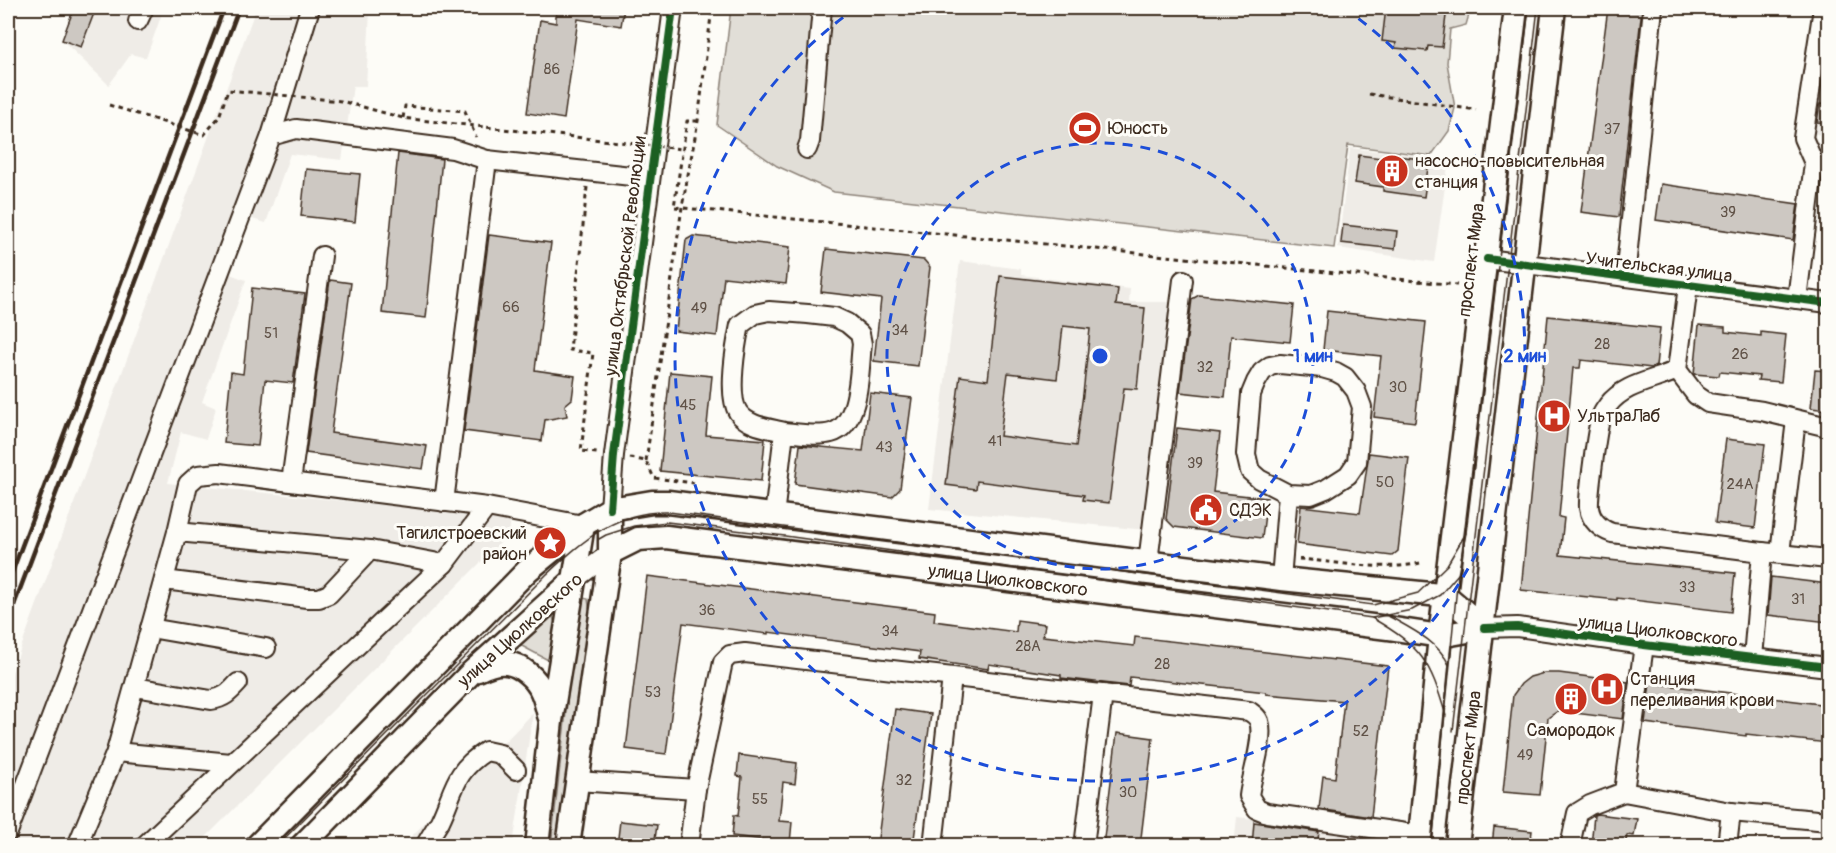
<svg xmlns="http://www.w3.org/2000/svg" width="1836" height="853" font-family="Pangolin,sans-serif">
	<rect width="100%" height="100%" fill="#fdfcf7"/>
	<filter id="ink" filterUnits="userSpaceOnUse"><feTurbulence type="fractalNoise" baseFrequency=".0167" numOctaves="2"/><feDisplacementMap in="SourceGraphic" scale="12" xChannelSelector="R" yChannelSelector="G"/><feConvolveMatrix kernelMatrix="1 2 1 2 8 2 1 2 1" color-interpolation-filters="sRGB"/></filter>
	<g filter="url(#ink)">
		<!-- built -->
		<g fill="#efece7">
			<path d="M74 8H164L146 58 131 54 109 85 62 40Z"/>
			<path d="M256 8H353V11H370L366 86H353L342 160 290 154 266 223 249 218 230 274 246 280 202 402 216 408 206 439 181 432 168 483 511 518 509 534 198 845H8V683Z"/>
			<path d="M1828 8V136L1798 131Z"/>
			<path d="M1350 148 1449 159 1434 262 1338 248Z"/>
			<path d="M960 261 1021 269V275L1130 289 1129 302H1173L1146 530 929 509Z"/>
			<path d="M533 713 513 845H403Z"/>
			<path d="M1237 817 1377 833 1375 845 1234 846Z"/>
		</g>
		<!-- green -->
		<g fill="#e1ded7" stroke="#8e847a" stroke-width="1.5">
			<path d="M731 8H1471L1466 25 1450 29 1447 63 1455 108 1449 131 1431 156 1348 145 1334 248 834 192 777 166 717 125Z"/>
			<path d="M579 597 588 599 591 620 563 845 551 846Z"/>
			<path d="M552 614 556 626 550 661 520 645Z"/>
		</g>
		<!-- building -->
		<g fill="#cdc8c2" stroke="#3b2a1e" stroke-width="1.5" fill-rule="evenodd">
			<path d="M74 8H96L81 47 62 40Z"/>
			<path d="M556 8H624L621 26 578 19 564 119 527 113 540 20 556 23Z"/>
			<path d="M1386 8H1447L1442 47 1428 46 1427 51 1395 48 1396 43 1382 41Z"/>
			<path d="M1608 8H1642L1619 217 1581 212Z"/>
			<path d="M1820 104 1828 105V123L1817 122Z"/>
			<path d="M398 153 442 159 426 318 382 313Z"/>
			<path d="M1359 155 1388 159 1389 155 1429 160 1424 197 1383 191V187L1355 183Z"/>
			<path d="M306 169 360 174 355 222 301 216Z"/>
			<path d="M1661 184 1798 204 1793 240 1656 220Z"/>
			<path d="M1343 225 1397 231 1395 249 1341 243Z"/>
			<path d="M489 235 551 243 535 370 575 376 572 399 565 405 567 416 545 420 542 441 464 431Z"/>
			<path d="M693 236 790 247 786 284 724 277 717 336 676 331 686 240Z"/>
			<path d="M826 249 924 260 930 267 918 366 874 361 881 299 821 292Z"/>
			<path d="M1000 276 1118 289 1116 305 1145 308 1137 389 1124 388 1109 503 1083 500 1084 495 977 481 976 489 946 485 960 376 988 380ZM1063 326 1090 329 1083 394 1076 446 1000 436 1008 373 1057 379Z"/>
			<path d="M330 280 351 283 331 433 427 446 423 469 306 453Z"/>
			<path d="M252 288 305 294 293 383 265 380 258 446 224 443 231 372 243 374Z"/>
			<path d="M1199 295 1294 305 1290 342 1231 336 1225 397 1180 392 1192 299Z"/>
			<path d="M1327 311 1426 322 1415 422 1374 417 1381 356 1323 350Z"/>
			<path d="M1548 316 1660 328 1656 366 1652 368 1581 360 1580 368H1573L1559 517 1564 518 1560 555 1735 573 1731 612 1617 598V600L1521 590Z"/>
			<path d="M1699 325 1725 327V332L1761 336V332L1786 335 1781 382 1758 380 1759 376 1720 372 1719 376 1694 374Z"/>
			<path d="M1815 370 1828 371V410L1811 408Z"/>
			<path d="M670 372 712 376 706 435 765 440 761 481 660 471Z"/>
			<path d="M870 393 912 398 900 489 892 497 795 484 800 445 863 451Z"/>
			<path d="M1177 428 1220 433 1213 492 1267 498 1262 538 1174 527 1166 519Z"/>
			<path d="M1726 439 1765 444 1755 528 1715 523Z"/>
			<path d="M1369 453 1409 458 1398 551 1392 556 1297 544 1301 506 1360 513Z"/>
			<path d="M647 576 935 612 934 621 1016 632 1017 620 1045 624 1043 636 1134 646 1135 637 1388 666 1371 817 1319 809 1323 776 1335 778 1344 701 1266 694V692L1130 677 1129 686 1061 678V675L989 664 988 669 919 659 920 652 768 632V634L683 623 666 754 626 749Z"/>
			<path d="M1771 577 1828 584V622L1768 615Z"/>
			<path d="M1544 673H1559L1628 682 1623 719 1558 711 1548 718 1540 795 1503 792 1513 695 1521 684 1530 677Z"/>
			<path d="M1650 683 1828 705V743L1746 734V736L1645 723Z"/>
			<path d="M895 709 931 714 913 846H877Z"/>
			<path d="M1117 733 1153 738 1140 846H1103Z"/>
			<path d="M739 755 797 763 795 784 783 782 779 821 792 822 790 843 732 836 734 815 738 816 742 777 737 776Z"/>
			<path d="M1597 814 1637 819 1634 836 1627 835 1625 846H1591L1594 815Z"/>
			<path d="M620 821 657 825 654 846H617Z"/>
			<path d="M1254 822 1319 832 1317 846H1252Z"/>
			<path d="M1494 827 1532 831 1530 846H1492Z"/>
		</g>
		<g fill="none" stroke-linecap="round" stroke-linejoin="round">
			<defs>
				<g id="minor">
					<path d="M138 21 144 8"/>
					<path d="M271 136 296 129 453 149 487 160 649 178"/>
					<path d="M807 149 810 141 822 8"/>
					<path d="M1487 259 1828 303"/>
					<path d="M1625 277 1653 8"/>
					<path d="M1688 286 1677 370 1696 395 1708 403 1762 411 1828 427"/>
					<path d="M1797 299 1814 163 1803 138 1823 8"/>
					<path d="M1677 370C1654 381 1625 383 1608 405 1606 408 1602 413 1601 417 1597 427 1588 497 1589 508 1591 521 1601 529 1612 533L1762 552"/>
					<path d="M291 482 322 256"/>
					<path d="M444 502 487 160"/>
					<path d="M610 509 614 455 673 8"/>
					<path d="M774 516 784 432C798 433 817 437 831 433 861 425 859 368 862 344L860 334 847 323 834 317 808 314 769 311 755 314 740 325C736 344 727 395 738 412 747 426 769 428 784 432"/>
					<path d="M177 532 370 550 444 564"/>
					<path d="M1780 553 1796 420"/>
					<path d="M1148 562 1183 280"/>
					<path d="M1281 579 1288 494 1311 495 1326 489 1348 475 1357 462 1362 407 1356 391 1345 377 1336 372 1322 368 1280 364 1270 366 1262 372 1256 382 1251 394 1246 454 1250 471 1259 479 1288 494"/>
					<path d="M164 580 307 598H319L329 594 370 550"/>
					<path d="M574 580 610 553"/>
					<path d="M150 628 266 648"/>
					<path d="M1484 628 1517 627 1644 645 1828 667"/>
					<path d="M1753 658 1762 552 1828 559"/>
					<path d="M135 687 211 700C224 698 229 693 238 683"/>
					<path d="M116 752 231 763"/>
					<path d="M577 781 696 789 723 662 730 655 745 653 1249 711C1253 714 1257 716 1259 721 1265 738 1251 777 1249 796L1257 809 1267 813 1420 835"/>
					<path d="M1624 792 1644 645"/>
					<path d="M8 832 271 136 310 8"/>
					<path d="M77 846 116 752 177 532 188 484 198 475 219 473 487 507 583 525"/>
					<path d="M144 846 444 564 487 507"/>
					<path d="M425 846C430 837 435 829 440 821 455 790 453 772 486 751L500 754 516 770"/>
					<path d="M689 846 696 789"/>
					<path d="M933 846 952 677"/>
					<path d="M1084 846 1103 694"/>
					<path d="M1570 846 1577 813 1590 805 1624 792 1731 812 1828 821"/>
					<path d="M1727 846 1731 812"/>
				</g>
				<g id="major">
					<path id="s1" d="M610 553 638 539 666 537 1388 628 1440 636 1484 628"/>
					<path d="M478 670C486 666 496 662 506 663 520 664 537 679 542 692 545 699 547 707 549 715"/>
					<path d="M257 846 528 570 583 525 610 509 652 502H668L1281 579 1440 595 1446 596 1484 628"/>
					<path d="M302 846 471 673 574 580"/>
					<path d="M537 846 551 721 583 525"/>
					<path d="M568 846 610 553V509"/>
					<path d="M1419 846 1440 636 1516 8"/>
					<path id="s2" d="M1457 846 1554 8"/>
				</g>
			</defs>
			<!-- minor casing -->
			<use href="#minor" stroke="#3b2a1e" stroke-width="22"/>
			<!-- major casing -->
			<use href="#major" stroke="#3b2a1e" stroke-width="27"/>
			<!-- path -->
			<g stroke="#3b2a1e" stroke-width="3" stroke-dasharray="4.5 4.5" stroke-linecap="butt">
				<path d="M1369 94 1476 110"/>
				<path d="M403 118 405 106 465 111 476 137"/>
				<path d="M698 121H687L674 207 1457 285"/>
				<path d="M587 187 570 350 593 353 581 451 597 453"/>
				<path d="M630 458 646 461 654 478 694 483"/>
				<path d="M646 461 682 207 698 121 712 8"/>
				<path d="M1299 559C1336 562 1388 572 1424 562"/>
			</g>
			<!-- minor -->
			<use href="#minor" stroke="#fdfcf7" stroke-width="18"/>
			<!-- major -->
			<use href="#major" stroke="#fdfcf7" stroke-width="22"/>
			<!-- tram -->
			<g stroke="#3b2a1e" stroke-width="1.5">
				<path d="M599 539 606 535 634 526 667 522 785 536 1372 618C1422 647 1430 661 1446 716"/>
				<path d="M1385 614C1407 627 1438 640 1449 665"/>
				<path d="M1372 618 1412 610 1440 595 1459 573"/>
				<path d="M1453 731 1538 8"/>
				<path d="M277 846 547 574C584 540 616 510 669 512L1373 605 1418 593 1447 565 1466 533"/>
				<path d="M1432 846 1458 575 1466 533 1529 8"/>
			</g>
			<!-- rail -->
			<g stroke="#3b2a1e" stroke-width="4.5">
				<path d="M8 583 224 8"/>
				<path d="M8 621 239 8"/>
			</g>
			<!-- path-bridge -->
			<path stroke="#3b2a1e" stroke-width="3" stroke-dasharray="4.5 4.5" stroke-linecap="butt" d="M109 105 204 135 219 117 228 90 341 101 403 118 682 149"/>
			<defs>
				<g id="cycleway">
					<path d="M1487 259 1828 303"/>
					<path d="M610 509 614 455 673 8"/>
					<path d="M1484 628 1517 627 1644 645 1828 667"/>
				</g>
			</defs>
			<!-- cycleway casing -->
			<use href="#cycleway" stroke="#fdfcf7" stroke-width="11"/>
			<!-- cycleway -->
			<use href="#cycleway" stroke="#1b5e20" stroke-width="8"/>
		</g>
	</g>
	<!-- distance rings -->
	<g fill="none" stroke="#1d4ed8" stroke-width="3" stroke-dasharray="10 8">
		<circle cx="1100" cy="356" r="213"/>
		<path d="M1344 8A425 425 0 1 1 856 8"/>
	</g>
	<!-- icons -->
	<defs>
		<symbol id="stadium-disc" viewBox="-11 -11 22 22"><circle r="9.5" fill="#c8321e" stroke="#fdfcf7"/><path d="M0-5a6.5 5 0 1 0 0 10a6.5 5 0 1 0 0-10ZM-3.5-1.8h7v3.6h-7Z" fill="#fff"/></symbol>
		<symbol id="building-disc" viewBox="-11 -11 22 22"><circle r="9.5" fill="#c8321e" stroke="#fdfcf7"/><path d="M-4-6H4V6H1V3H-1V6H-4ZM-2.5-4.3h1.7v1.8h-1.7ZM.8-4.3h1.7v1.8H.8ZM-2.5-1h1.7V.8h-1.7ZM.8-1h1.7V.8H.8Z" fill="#fff"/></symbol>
		<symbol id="hospital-disc" viewBox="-11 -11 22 22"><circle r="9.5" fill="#c8321e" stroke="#fdfcf7"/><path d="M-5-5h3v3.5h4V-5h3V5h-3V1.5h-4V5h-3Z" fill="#fff"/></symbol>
		<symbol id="civic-disc" viewBox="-11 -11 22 22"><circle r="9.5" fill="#c8321e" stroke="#fdfcf7"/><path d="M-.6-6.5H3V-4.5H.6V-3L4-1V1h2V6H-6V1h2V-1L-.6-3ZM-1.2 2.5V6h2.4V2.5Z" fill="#fff"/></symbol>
		<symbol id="sight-disc" viewBox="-11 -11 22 22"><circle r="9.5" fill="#c8321e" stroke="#fdfcf7"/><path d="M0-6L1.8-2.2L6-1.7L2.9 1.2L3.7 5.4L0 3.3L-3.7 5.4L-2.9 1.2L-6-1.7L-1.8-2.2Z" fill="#fff"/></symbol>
	</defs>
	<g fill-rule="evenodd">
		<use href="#stadium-disc" x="1066" y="109" width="38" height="38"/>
		<use href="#building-disc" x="1373" y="152" width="38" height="38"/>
		<use href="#hospital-disc" x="1535" y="397" width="38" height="38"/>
		<use href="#civic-disc" x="1187" y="491" width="38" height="38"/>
		<use href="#sight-disc" x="531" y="524" width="38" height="38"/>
		<use href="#hospital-disc" x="1588" y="670" width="38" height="38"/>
		<use href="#building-disc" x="1552" y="680" width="38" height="38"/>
	</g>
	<g text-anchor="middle" stroke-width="6" stroke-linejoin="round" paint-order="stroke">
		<!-- number labels -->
		<g font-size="15" fill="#605247">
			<text x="552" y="74">86</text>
			<text x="1612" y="134">37</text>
			<text x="1728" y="217">39</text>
			<text x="511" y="312">66</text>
			<text x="699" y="313">49</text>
			<text x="900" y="335">34</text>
			<text x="271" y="338">51</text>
			<text x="1602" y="349">28</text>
			<text x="1740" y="359">26</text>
			<text x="1205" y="372">32</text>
			<text x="1398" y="392">30</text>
			<text x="688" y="410">45</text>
			<text x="995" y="446">41</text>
			<text x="884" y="452">43</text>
			<text x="1195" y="468">39</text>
			<text x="1385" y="487">50</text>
			<text x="1740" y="489">24А</text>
			<text x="1687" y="592">33</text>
			<text x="1798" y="604">31</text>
			<text x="707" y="615">36</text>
			<text x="890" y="636">34</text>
			<text x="1028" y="651">28А</text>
			<text x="1162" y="669">28</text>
			<text x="653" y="697">53</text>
			<text x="1361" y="736">52</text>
			<text x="1525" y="760">49</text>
			<text x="904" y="785">32</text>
			<text x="1128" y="797">30</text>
			<text x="760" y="804">55</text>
		</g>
		<!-- poi labels -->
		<g font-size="18" fill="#3b2a1e" stroke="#fdfcf7" text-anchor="start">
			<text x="1108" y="134">Юность</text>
			<text x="1415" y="167">насосно-повысительная<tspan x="1415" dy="21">станция</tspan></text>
			<text x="1577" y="422">УльтраЛаб</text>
			<text x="1229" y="516">СДЭК</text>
			<text x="527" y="539" text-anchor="end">Тагилстроевский<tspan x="527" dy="21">район</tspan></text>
			<text x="1630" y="685">Станция<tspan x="1630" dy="21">переливания крови</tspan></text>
			<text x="1571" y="736" text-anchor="middle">Самородок</text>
		</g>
		<!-- street labels -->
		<g font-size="18" fill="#3b2a1e" stroke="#fdfcf7">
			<text transform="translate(625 256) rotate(-83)" y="6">улица Октябрьской Революции</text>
			<text transform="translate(1471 260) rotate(-83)" y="6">проспект Мира</text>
			<text transform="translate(1659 267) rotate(7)" y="6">Учительская улица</text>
			<text dy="6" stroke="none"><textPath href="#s1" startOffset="404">улица Циолковского</textPath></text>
			<text transform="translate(520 630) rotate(-42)" y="6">улица Циолковского</text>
			<text transform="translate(1658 631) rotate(7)" y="6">улица Циолковского</text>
			<text dy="6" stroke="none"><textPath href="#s2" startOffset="99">проспект Мира</textPath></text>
		</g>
	</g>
	<circle cx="1100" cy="356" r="9" fill="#1d4ed8" stroke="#fdfcf7" stroke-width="3"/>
	<g font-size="18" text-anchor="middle" font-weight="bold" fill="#1d4ed8" stroke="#fdfcf7" stroke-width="6" stroke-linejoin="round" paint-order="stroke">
		<text x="1313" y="362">1 мин</text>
		<text x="1525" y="362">2 мин</text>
	</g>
	<!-- margin -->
	<rect width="1836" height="853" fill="none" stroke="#fdfcf7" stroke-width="30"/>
	<rect x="15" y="15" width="1806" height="823" fill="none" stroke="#3b2a1e" stroke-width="2" filter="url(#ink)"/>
</svg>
